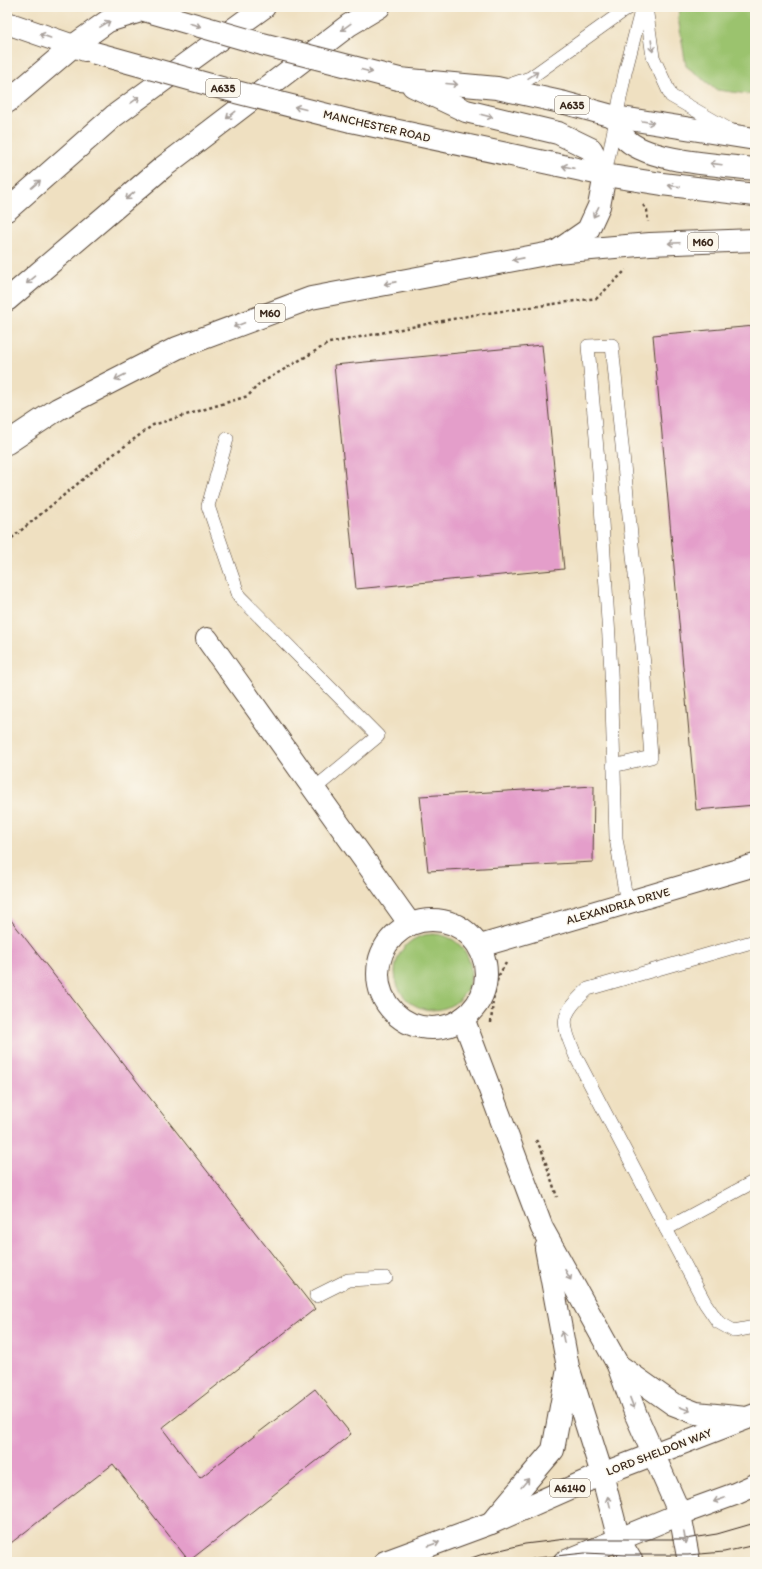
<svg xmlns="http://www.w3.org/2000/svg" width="762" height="1569" font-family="Itim,sans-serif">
	<rect width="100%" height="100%" fill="#fbf7ec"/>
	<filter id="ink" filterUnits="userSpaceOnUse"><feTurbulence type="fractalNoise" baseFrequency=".025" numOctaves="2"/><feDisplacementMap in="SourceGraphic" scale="8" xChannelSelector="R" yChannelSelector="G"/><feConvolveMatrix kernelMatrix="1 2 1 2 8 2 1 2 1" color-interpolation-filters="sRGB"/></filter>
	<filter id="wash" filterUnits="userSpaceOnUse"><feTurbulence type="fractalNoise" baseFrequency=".012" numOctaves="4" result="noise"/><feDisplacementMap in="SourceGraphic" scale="16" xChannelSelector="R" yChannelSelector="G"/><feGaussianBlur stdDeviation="0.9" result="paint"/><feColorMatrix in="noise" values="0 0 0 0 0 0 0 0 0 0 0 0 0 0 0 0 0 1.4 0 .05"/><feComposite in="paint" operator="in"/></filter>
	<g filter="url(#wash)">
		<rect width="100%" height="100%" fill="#efe0c1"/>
		<!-- green -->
		<g fill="#9bc36e" stroke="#6b7646">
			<path d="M681 7H755V95L717 90 686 66 678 17Z"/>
			<circle cx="433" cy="972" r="38"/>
		</g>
		<g id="blocks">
			<!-- building -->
			<g fill="#e49eca">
				<path d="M755 326V805L696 810 653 335Z"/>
				<path d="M542 345 564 569 356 589 334 365Z"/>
				<path d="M594 786 593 862 428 871 420 796Z"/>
				<path d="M7 915 315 1309 162 1428 200 1478 315 1389 351 1434 189 1561 113 1464 7 1546Z"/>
			</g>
		</g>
	</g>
	<g filter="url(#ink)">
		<use href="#blocks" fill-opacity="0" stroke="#564536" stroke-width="1"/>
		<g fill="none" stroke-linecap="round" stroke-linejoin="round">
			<defs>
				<g id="lane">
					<path d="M646 7 653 57 671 96 730 130"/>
					<path d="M503 87 530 78 629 7"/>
					<path d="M605 175 625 73 642 7"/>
					<path d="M227 439 208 506 239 596 378 736 314 789"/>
					<path d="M613 766 651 757 644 665 612 345 588 346 599 472 611 671 616 838 627 904"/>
					<path d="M755 941 588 989C559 1016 561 1021 576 1057L666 1229 755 1181"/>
					<path d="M666 1229 705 1303 718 1322 734 1331 755 1327"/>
					<path d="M316 1296 348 1280 386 1278"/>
				</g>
				<g id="street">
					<path d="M207 639 410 924"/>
					<circle cx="432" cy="974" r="54"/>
					<path d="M480 946 755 865"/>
					<path d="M463 1018 542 1228 618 1365 636 1415 680 1514 689 1562"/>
					<path d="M546 1248 568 1367 602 1474 619 1540 632 1562"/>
					<path d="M618 1365 673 1404 696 1413 746 1418"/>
					<path d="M491 1523 553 1450 568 1369"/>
				</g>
				<g id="highway">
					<path d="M7 23 85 50"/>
					<path d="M399 79 497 88 565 103 616 117 755 139"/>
					<path d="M413 86 466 111 558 133 591 149 605 175 599 206 588 230 556 252"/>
					<path d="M7 102 73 46 108 21 144 10"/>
					<path d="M616 117C619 123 620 132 624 137 644 162 723 165 755 169"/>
					<path d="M351 121 605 175 662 184 755 195"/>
					<path d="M7 210 114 116 264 7"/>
					<path d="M7 300 162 168 349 25 379 7"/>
					<path d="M7 443 58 409 177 348 311 298 556 252 650 244 755 240"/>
					<path d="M385 1562 491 1523 602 1474 755 1415"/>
					<path d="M564 1562 680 1514 735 1494 755 1485"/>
				</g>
			</defs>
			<!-- lane casing -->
			<use href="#lane" stroke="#564536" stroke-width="14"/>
			<!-- street casing -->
			<use href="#street" stroke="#564536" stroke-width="24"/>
			<!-- highway casing -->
			<use href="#highway" stroke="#564536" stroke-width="24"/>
			<!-- path -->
			<g stroke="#564536" stroke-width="2.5" stroke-dasharray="3 3" stroke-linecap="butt">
				<path d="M643 205 647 210 648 222"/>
				<path d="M7 542 110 457 153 425 248 396 259 384 329 343 473 315 597 298 626 270"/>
				<path d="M491 1023 493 1000 498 977 506 963"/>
				<path d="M536 1140 542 1151 557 1197"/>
			</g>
			<!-- lane -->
			<use href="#lane" stroke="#fff" stroke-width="13"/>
			<!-- street -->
			<use href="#street" stroke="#fff" stroke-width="22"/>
			<!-- highway -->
			<use href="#highway" stroke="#fff" stroke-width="22"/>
			<!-- tram -->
			<g stroke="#3b2a1e" stroke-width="1">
				<path d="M460 1562 480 1555 525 1544 566 1539H685L717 1534 755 1523"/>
				<path d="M521 1562 537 1558 585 1553 627 1555H688L724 1552 755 1545"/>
			</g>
			<defs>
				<g id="highway-bridge">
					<path d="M144 10 262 44 399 79"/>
					<path d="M95 53 236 92 351 121"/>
				</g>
			</defs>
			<!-- highway-bridge casing -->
			<use href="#highway-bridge" stroke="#564536" stroke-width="24" stroke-linecap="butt"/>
			<!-- highway-bridge -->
			<use href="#highway-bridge" stroke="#fff" stroke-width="22"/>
		</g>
		<!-- one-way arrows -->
		<defs><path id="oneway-shaft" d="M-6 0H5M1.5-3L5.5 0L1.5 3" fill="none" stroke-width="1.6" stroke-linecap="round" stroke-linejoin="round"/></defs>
		<g stroke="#a79f9a">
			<use href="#oneway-shaft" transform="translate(105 24) rotate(-31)"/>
			<use href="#oneway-shaft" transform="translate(195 25) rotate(16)"/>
			<use href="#oneway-shaft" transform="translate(346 27) rotate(144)"/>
			<use href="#oneway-shaft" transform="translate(45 36) rotate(-161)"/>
			<use href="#oneway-shaft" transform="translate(652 46) rotate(82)"/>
			<use href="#oneway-shaft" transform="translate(367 71) rotate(14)"/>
			<use href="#oneway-shaft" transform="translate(533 75) rotate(-34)"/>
			<use href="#oneway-shaft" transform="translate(452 84) rotate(5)"/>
			<use href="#oneway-shaft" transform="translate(135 100) rotate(-36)"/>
			<use href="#oneway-shaft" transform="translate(300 108) rotate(-166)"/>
			<use href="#oneway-shaft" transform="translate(231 115) rotate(142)"/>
			<use href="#oneway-shaft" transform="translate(487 116) rotate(14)"/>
			<use href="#oneway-shaft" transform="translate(648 122) rotate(9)"/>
			<use href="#oneway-shaft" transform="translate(716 164) rotate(-173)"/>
			<use href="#oneway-shaft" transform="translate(568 167) rotate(-168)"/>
			<use href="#oneway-shaft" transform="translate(36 184) rotate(-41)"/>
			<use href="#oneway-shaft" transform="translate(674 186) rotate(-174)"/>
			<use href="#oneway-shaft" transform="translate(130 196) rotate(140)"/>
			<use href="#oneway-shaft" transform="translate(596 212) rotate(117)"/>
			<use href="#oneway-shaft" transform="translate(674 243) rotate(177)"/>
			<use href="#oneway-shaft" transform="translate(518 259) rotate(169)"/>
			<use href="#oneway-shaft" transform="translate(31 280) rotate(140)"/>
			<use href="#oneway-shaft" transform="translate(390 283) rotate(169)"/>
			<use href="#oneway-shaft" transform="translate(239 325) rotate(159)"/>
			<use href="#oneway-shaft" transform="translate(120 377) rotate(153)"/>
			<use href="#oneway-shaft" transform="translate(568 1275) rotate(61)"/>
			<use href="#oneway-shaft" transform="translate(563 1337) rotate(-101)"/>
			<use href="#oneway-shaft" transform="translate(632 1403) rotate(69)"/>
			<use href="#oneway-shaft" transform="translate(685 1409) rotate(21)"/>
			<use href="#oneway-shaft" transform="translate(525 1483) rotate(-50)"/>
			<use href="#oneway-shaft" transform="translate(719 1500) rotate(161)"/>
			<use href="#oneway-shaft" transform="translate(609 1502) rotate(-104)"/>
			<use href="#oneway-shaft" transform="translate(685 1538) rotate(79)"/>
			<use href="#oneway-shaft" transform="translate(434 1544) rotate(-20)"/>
		</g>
	</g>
	<g text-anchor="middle" stroke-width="3" stroke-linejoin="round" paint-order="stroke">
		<!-- shield labels -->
		<g fill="#fbf7ec" stroke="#75685c" stroke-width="1">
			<rect x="206" y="79" width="34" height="18" rx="3"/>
			<rect x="555" y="96" width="34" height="18" rx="3"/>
			<rect x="688" y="233" width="30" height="18" rx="3"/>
			<rect x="255" y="304" width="30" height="18" rx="3"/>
			<rect x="550" y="1479" width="40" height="18" rx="3"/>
		</g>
		<g font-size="11" font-weight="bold" fill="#3b2a1e">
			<text x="223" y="92">A635</text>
			<text x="572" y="109">A635</text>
			<text x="703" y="246">M60</text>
			<text x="270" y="317">M60</text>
			<text x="570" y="1492">A6140</text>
		</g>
		<!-- street labels -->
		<g font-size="12" fill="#3b2a1e" stroke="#fbf7ec">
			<text transform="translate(377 126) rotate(13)" y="4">MANCHESTER ROAD</text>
			<text transform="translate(618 906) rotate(-16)" y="4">ALEXANDRIA DRIVE</text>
			<text transform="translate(659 1452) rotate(-21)" y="4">LORD SHELDON WAY</text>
		</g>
	</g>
	<!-- margin -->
	<rect width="762" height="1569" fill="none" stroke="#fbf7ec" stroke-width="24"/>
</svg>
